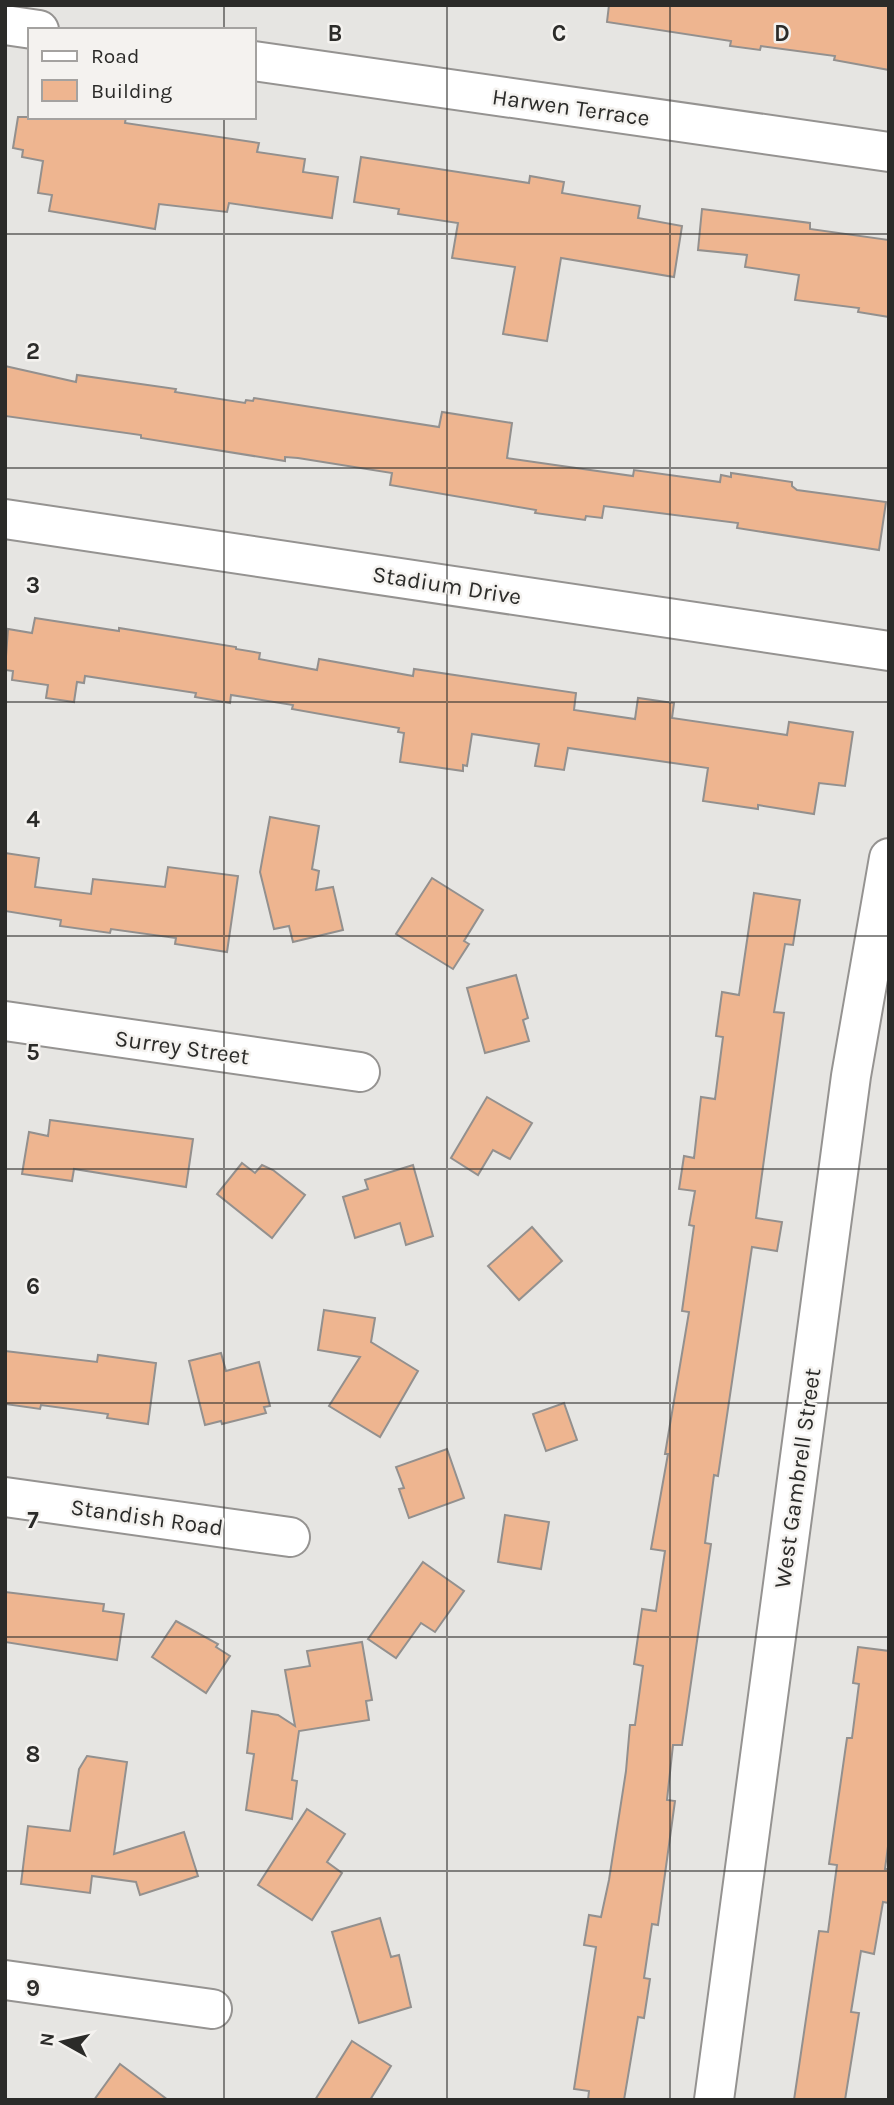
<svg xmlns="http://www.w3.org/2000/svg" width="894" height="2105" font-family="Karla,sans-serif">
	<rect width="100%" height="100%" fill="#e6e5e2"/>
	<!-- building -->
	<g fill="#eeb590" stroke="#93908e" stroke-width="2">
		<path d="M609 5H889V70L834 60 835 56 761 46 760 50 730 46 731 41 607 22Z"/>
		<path d="M18 117H126L125 123 259 143 257 152 305 159 303 172 338 177 332 218 229 203 227 212 159 204 155 229 49 211 52 195 38 193 43 161 22 157 23 150 13 148Z"/>
		<path d="M361 157 529 183 530 176 564 182 562 193 640 206 638 218 682 226 674 277 561 258 547 341 503 334 515 267 452 258 458 223 398 214 399 209 354 202Z"/>
		<path d="M702 209 810 223V229L889 240V317L858 312 859 308 795 300 799 275 745 267 747 255 698 250Z"/>
		<path d="M5 366 76 382 77 375 176 389 175 392 245 403 246 400 253 401 254 398 439 427 442 412 512 423 507 458 562 466 633 476 634 470 720 482 721 475 731 477V473L792 482V486L797 490 886 502 879 550 737 528 738 523 604 506 602 518 586 516 585 520 535 513 536 510 390 485 392 473 298 458 285 457V461L141 438V435L5 416Z"/>
		<path d="M35 618 119 631V628L236 647V649L260 653 259 659 317 670 319 659 413 676 414 669 576 693 574 710 635 719 638 698 674 703 672 718 787 735 789 722 853 732 845 786 819 783 814 814 758 805V809L703 801 708 768 568 748 564 770 535 766 539 744 472 734 467 766 463 765V771L400 762 404 733 398 732 399 728 292 709 293 705 231 695 230 703 195 697 196 693 85 676 84 683 77 682 74 702 46 698 48 685 12 680 13 671 5 670 8 629 32 633Z"/>
		<path d="M270 817 319 826 312 869 319 871 316 890 333 887 343 930 293 942 289 926 274 929 260 872Z"/>
		<path d="M5 853 39 858 35 887 91 894 93 879 165 887 168 867 238 876 227 952 175 944 176 938 111 929 110 933 60 926 61 920 5 911Z"/>
		<path d="M432 878 483 910 464 941 469 944 453 969 396 934Z"/>
		<path d="M754 893 800 900 793 945 785 944 774 1012 784 1013 756 1218 782 1222 777 1251 752 1247 718 1476 714 1475 705 1543 711 1544 682 1745H673L667 1800 675 1801 658 1925 652 1924 644 1978 650 1979 644 2018 638 2017 624 2100H588L589 2091 574 2089 596 1947 584 1945 589 1915 601 1917 609 1880 626 1771 630 1725H635L643 1666 634 1664 642 1609 656 1611 665 1551 651 1549 668 1454H665L689 1312 682 1311 694 1226 689 1225 695 1191 679 1189 684 1156 694 1158 701 1097 715 1099 723 1037 716 1036 722 992 739 995Z"/>
		<path d="M516 975 528 1018 523 1020 529 1041 485 1053 467 988Z"/>
		<path d="M487 1097 532 1123 510 1159 493 1150 478 1175 451 1158Z"/>
		<path d="M50 1120 193 1139 186 1187 74 1169 72 1181 22 1174 29 1132 48 1136Z"/>
		<path d="M242 1163 255 1173 262 1165 273 1170 305 1195 272 1238 217 1194Z"/>
		<path d="M413 1165 433 1236 406 1245 400 1223 355 1238 343 1197 368 1189 365 1180Z"/>
		<path d="M532 1227 562 1261 519 1300 488 1266Z"/>
		<path d="M324 1310 375 1318 371 1342 418 1371 380 1437 329 1406 360 1357 318 1350Z"/>
		<path d="M5 1351 97 1362 98 1355 156 1363 148 1424 107 1418 108 1414 41 1405 40 1409 5 1404Z"/>
		<path d="M221 1353 226 1371 259 1362 270 1406 264 1407 266 1413 222 1424 221 1421 205 1425 189 1361Z"/>
		<path d="M564 1403 577 1440 546 1451 533 1414Z"/>
		<path d="M447 1449 464 1498 409 1518 399 1489 404 1488 396 1467Z"/>
		<path d="M505 1515 549 1522 541 1569 498 1562Z"/>
		<path d="M423 1562 464 1591 435 1632 421 1623 396 1658 368 1639Z"/>
		<path d="M5 1592 104 1604 103 1611 124 1614 117 1660 5 1642Z"/>
		<path d="M176 1621 218 1644 216 1647 230 1656 206 1693 152 1657Z"/>
		<path d="M362 1642 372 1700 366 1701 369 1720 299 1731 292 1780 297 1781 292 1819 246 1810 254 1754 247 1753 252 1711 278 1715 295 1726 285 1670 310 1666 307 1651Z"/>
		<path d="M858 1647 889 1651V1839L885 1869H889V1903L883 1902 874 1954 861 1951 851 2012 859 2013 845 2100H794L819 1931 828 1932 837 1865 829 1864 847 1738H852L859 1684 853 1683Z"/>
		<path d="M87 1756 127 1762 114 1854 184 1832 198 1876 140 1895 136 1882 92 1876 90 1893 21 1884 28 1826 70 1831 79 1769Z"/>
		<path d="M307 1809 345 1834 327 1862 342 1873 312 1920 258 1885Z"/>
		<path d="M380 1918 391 1957 399 1955 411 2007 359 2023 332 1932Z"/>
		<path d="M352 2041 391 2066 370 2100H315Z"/>
		<path d="M120 2064 168 2100H94Z"/>
	</g>
	<g fill="none" stroke-linecap="round" stroke-linejoin="round">
		<defs>
			<g id="minor">
				<path d="M5 25 39 30"/>
				<path d="M254 61 889 152"/>
				<path d="M5 519 889 651"/>
				<path d="M5 1021 360 1072"/>
				<path d="M5 1497 290 1537"/>
				<path d="M5 1980 212 2009"/>
			</g>
			<path id="tertiary" d="M714 2100 851 1076 889 858"/>
		</defs>
		<!-- minor casing -->
		<use href="#minor" stroke="#959391" stroke-width="42"/>
		<!-- tertiary casing -->
		<use href="#tertiary" stroke="#959391" stroke-width="42"/>
		<!-- minor -->
		<use href="#minor" stroke="#fff" stroke-width="38"/>
		<!-- tertiary -->
		<use href="#tertiary" stroke="#fff" stroke-width="38"/>
	</g>
	<!-- grid -->
	<path fill="none" stroke="#2b2b29" stroke-width="2" stroke-opacity="0.55" d="M224 5V30M447 5V2100M670 5V2100M224 117V2100M5 234H889M5 468H889M5 702H889M5 936H889M5 1169H889M5 1403H889M5 1637H889M5 1871H889"/>
	<g text-anchor="middle" stroke-width="5" stroke-linejoin="round" paint-order="stroke">
		<!-- street labels -->
		<g font-size="23" fill="#2b2b29" stroke="#f4f2ef">
			<text transform="translate(571 107) rotate(8)" y="8">Harwen Terrace</text>
			<text transform="translate(447 585) rotate(9)" y="8">Stadium Drive</text>
			<text transform="translate(182 1047) rotate(8)" y="8">Surrey Street</text>
			<text transform="translate(797 1478) rotate(-82)" y="8">West Gambrell Street</text>
			<text transform="translate(147 1517) rotate(8)" y="8">Standish Road</text>
		</g>
	</g>
	<g font-size="23" text-anchor="middle" font-weight="bold" fill="#2b2b29" stroke="#f4f2ef" stroke-width="5" stroke-linejoin="round" paint-order="stroke">
		<text x="335" y="41">B</text>
		<text x="559" y="41">C</text>
		<text x="782" y="41">D</text>
		<text x="33" y="359">2</text>
		<text x="33" y="593">3</text>
		<text x="33" y="827">4</text>
		<text x="33" y="1060">5</text>
		<text x="33" y="1294">6</text>
		<text x="33" y="1528">7</text>
		<text x="33" y="1762">8</text>
		<text x="33" y="1996">9</text>
	</g>
	<!-- border -->
	<rect width="894" height="2105" fill="none" stroke="#2b2b29" stroke-width="14"/>
	<!-- legend -->
	<rect x="28" y="28" width="228" height="91" fill="#f4f2ef" stroke="#a4a2a0" stroke-width="2"/>
	<rect x="42" y="51" width="35" height="10" fill="#ffffff" stroke="#a4a2a0" stroke-width="2"/>
	<text x="91" y="63" font-size="21" fill="#2b2b29">Road</text>
	<rect x="42" y="80" width="35" height="21" fill="#eeb590" stroke="#a4a2a0" stroke-width="2"/>
	<text x="91" y="98" font-size="21" fill="#2b2b29">Building</text>
	<!-- north arrow -->
	<g transform="translate(63 2042) rotate(278)" stroke="#f4f2ef" stroke-width="5" paint-order="stroke">
	<path d="M0-5L12 26L0 18L-12 26Z" fill="#2b2b29"/>
	<text y="-10" font-size="19" font-weight="bold" text-anchor="middle" fill="#2b2b29">N</text>
	</g>
</svg>
